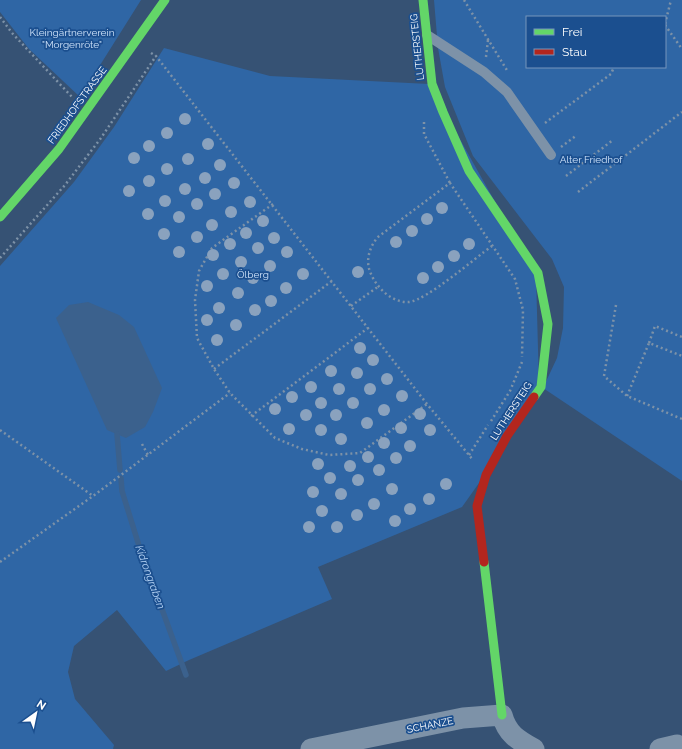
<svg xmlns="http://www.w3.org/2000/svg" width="682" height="749" viewBox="0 0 682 749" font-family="Raleway,sans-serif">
  <rect width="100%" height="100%" fill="#365274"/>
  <path fill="#2f66a5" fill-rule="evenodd" d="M0,0H141L80,97L29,49L0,12Z
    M434,0H682V481L543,388L557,358L563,328L564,287L552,259L473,156L445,87L438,48ZM527,17H665V67H527Z
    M164,48L270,76L429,84L536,275L539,386L484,476L462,507L318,567L332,599L189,660L166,671L117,610L74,646L68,672L75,699L114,745L113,749H0V266L74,182L114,127Z"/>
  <path fill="#3b618d" d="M88,302L119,315L134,327L162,388L153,412L145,427L126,438L107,430L56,318L69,305Z"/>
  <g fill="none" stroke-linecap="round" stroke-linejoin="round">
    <path stroke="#3b618d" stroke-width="5.5" d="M117,434L120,470
      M121,478L122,491L140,549L186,675"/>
    <path stroke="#7d92a8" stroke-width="2.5" stroke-dasharray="2 3" stroke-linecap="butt" d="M464,0L508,72
      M0,17L12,33L72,97
      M665,24L671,0
      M665,25L682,49
      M151,53L156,56L427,404L473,460
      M486,57L488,40
      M424,122V134L450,183
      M545,123L611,74L614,67
      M561,147L577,135
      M566,176L613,140
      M578,192L682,112
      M273,204L212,248L199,271L195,300L197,338L214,369L230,393L275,438L302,449L329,455L360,453L427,404
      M492,246C475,258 427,300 409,302C392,303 377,288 371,274C365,262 369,247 378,237L450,183L515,279L523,310L522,357
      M0,258L65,185L101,138L156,56
      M616,305L604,376L627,396L682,419
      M351,306L379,286
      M649,343L655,326L682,337
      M214,369L332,281
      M627,396L649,343L682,356
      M251,416L368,328
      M491,421L510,391L522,362
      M0,430L93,496
      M142,444L148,455
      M469,455L488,425
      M0,562L93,496L230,393"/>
    <path stroke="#7d92a8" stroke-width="10" d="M427,35L484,72L507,92L551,155"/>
    <path stroke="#7d92a8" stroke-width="21" d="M311,749L463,718L502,715C507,734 518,740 534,749
      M660,749L677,745"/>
    <path stroke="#63d668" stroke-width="9" d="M423,0L432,84L443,112L469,171L538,273L548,324L541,387L534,397
      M0,217L59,149L165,0
      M484,562L502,715"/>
    <path stroke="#b3261e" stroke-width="9" d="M484,562L477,506L486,475L507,436L534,397"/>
  </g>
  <g fill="#8aa2be">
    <circle cx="185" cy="119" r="6"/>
    <circle cx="167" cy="133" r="6"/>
    <circle cx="208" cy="144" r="6"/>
    <circle cx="149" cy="146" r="6"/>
    <circle cx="134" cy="158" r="6"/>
    <circle cx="188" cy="159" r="6"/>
    <circle cx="220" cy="165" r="6"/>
    <circle cx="167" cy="169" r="6"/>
    <circle cx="205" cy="178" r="6"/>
    <circle cx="149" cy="181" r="6"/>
    <circle cx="234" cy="183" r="6"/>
    <circle cx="185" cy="189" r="6"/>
    <circle cx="129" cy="191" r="6"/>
    <circle cx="215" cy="194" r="6"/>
    <circle cx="165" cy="201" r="6"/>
    <circle cx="250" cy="202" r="6"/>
    <circle cx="197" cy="204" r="6"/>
    <circle cx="442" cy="208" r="6"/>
    <circle cx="231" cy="212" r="6"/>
    <circle cx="148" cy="214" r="6"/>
    <circle cx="179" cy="217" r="6"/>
    <circle cx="427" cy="219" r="6"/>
    <circle cx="263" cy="221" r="6"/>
    <circle cx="212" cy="225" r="6"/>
    <circle cx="412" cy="231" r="6"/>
    <circle cx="246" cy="233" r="6"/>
    <circle cx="164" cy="234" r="6"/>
    <circle cx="197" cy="237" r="6"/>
    <circle cx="274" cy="238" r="6"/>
    <circle cx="396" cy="242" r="6"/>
    <circle cx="230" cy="244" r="6"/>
    <circle cx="469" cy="244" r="6"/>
    <circle cx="258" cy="248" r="6"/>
    <circle cx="179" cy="252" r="6"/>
    <circle cx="287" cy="252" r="6"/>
    <circle cx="213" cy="255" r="6"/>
    <circle cx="454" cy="256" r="6"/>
    <circle cx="241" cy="262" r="6"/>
    <circle cx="270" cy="266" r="6"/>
    <circle cx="438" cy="267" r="6"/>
    <circle cx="358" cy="272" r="6"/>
    <circle cx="223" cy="274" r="6"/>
    <circle cx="303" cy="274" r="6"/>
    <circle cx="253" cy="278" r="6"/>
    <circle cx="423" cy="278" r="6"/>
    <circle cx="207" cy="286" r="6"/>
    <circle cx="286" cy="288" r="6"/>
    <circle cx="238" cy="293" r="6"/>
    <circle cx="271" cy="301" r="6"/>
    <circle cx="219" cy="308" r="6"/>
    <circle cx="255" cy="310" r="6"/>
    <circle cx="207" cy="320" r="6"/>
    <circle cx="236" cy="325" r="6"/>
    <circle cx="217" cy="340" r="6"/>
    <circle cx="360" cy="348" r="6"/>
    <circle cx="373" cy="360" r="6"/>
    <circle cx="331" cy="371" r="6"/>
    <circle cx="357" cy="373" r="6"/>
    <circle cx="387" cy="379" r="6"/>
    <circle cx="311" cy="387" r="6"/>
    <circle cx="339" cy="389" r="6"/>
    <circle cx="370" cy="389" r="6"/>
    <circle cx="402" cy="396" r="6"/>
    <circle cx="292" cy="397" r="6"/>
    <circle cx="321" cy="403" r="6"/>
    <circle cx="353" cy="403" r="6"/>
    <circle cx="275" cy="409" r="6"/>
    <circle cx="384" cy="410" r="6"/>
    <circle cx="420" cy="414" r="6"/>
    <circle cx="306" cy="415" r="6"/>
    <circle cx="336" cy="415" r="6"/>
    <circle cx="367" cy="423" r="6"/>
    <circle cx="401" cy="428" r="6"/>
    <circle cx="289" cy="429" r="6"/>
    <circle cx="321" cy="430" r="6"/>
    <circle cx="430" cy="430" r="6"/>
    <circle cx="341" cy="439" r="6"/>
    <circle cx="384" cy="443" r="6"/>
    <circle cx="410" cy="446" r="6"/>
    <circle cx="368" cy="457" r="6"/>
    <circle cx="396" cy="458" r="6"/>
    <circle cx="318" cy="464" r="6"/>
    <circle cx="350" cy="466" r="6"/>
    <circle cx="379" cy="470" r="6"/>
    <circle cx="330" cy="478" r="6"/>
    <circle cx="358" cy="480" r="6"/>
    <circle cx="446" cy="484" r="6"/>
    <circle cx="392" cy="489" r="6"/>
    <circle cx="313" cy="492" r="6"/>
    <circle cx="341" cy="494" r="6"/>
    <circle cx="429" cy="499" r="6"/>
    <circle cx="374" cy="504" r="6"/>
    <circle cx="410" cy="509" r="6"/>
    <circle cx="322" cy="511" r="6"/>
    <circle cx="357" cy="515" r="6"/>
    <circle cx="395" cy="521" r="6"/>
    <circle cx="309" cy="527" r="6"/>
    <circle cx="337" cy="527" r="6"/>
  </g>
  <g text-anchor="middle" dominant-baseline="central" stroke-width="3.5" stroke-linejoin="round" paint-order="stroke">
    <g font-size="10" fill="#cfe3fa" stroke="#1b4f8f">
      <text x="72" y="32">Kleingärtnerverein<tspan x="72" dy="12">"Morgenröte"</tspan></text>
      <text x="591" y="159">Alter Friedhof</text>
      <text x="253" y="274">Ölberg</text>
    </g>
    <g font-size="10" fill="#fff" stroke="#1b4f8f">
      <text transform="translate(417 47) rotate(-96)">LUTHERSTEIG</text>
      <text transform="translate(77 105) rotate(-54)">FRIEDHOFSTRASSE</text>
      <text transform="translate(511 411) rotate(-57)">LUTHERSTEIG</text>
      <text transform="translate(430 725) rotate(-11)">SCHANZE</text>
    </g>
    <g font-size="11" font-style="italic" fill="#b5d3f5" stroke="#1b4f8f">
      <text transform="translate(150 577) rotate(70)">Kidrongraben</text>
    </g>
  </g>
  <rect x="526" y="16" width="140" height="52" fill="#1b4f8f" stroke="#7695bc"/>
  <rect x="534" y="29" width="20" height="6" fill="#63d668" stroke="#7695bc"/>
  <text x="562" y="36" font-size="12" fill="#ffffff">Frei</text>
  <rect x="534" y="49" width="20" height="6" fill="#b3261e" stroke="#7695bc"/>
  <text x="562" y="56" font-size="12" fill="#ffffff">Stau</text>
  <g transform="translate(36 713) rotate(33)" stroke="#1b4f8f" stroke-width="3" paint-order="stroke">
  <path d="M0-3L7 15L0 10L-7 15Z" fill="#ffffff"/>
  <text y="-6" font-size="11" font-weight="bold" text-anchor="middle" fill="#ffffff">N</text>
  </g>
</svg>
